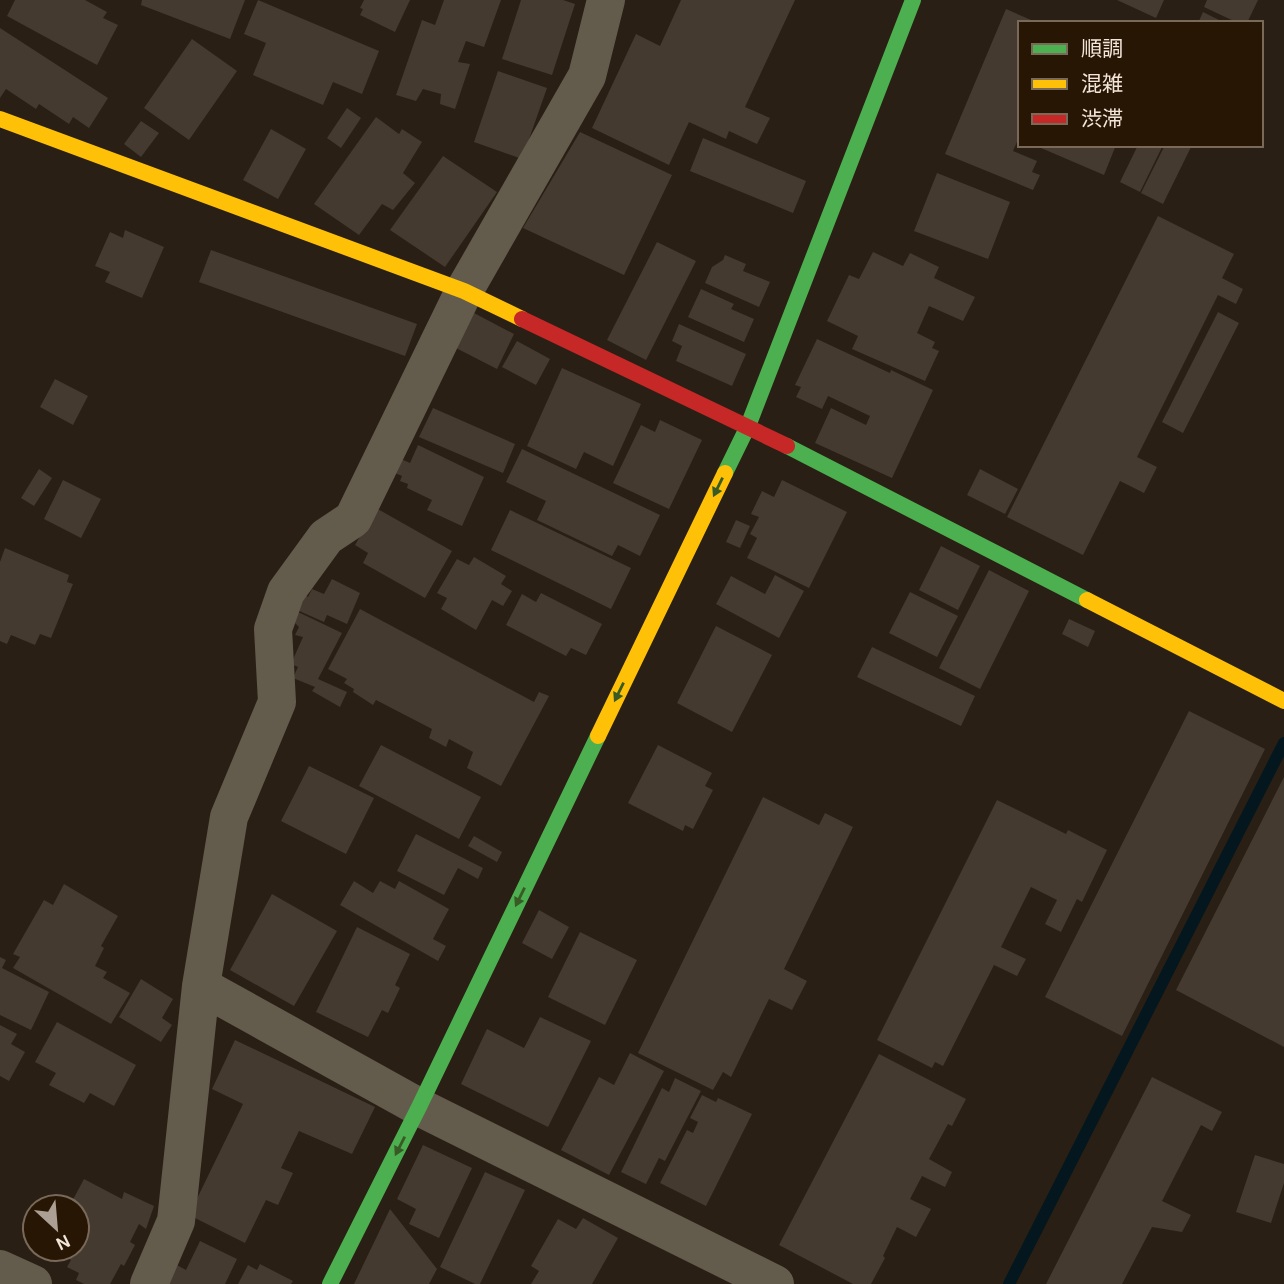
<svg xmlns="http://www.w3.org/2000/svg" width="1284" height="1284" viewBox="0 0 1284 1284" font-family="Karla,'Noto Sans JP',sans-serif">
  <rect width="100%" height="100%" fill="#2a1f14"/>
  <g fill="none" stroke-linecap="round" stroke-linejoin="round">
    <path stroke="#04171e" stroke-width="12" d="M1009,1284L1284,743"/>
  </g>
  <path fill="#443a2f" d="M15,0H85L107,12L103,18L118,25L97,65L7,16Z
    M142,0H245L230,39L141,5Z
    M258,0L379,51L362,94L333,82L323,105L253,75L266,43L244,34Z
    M364,0H410L395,32L360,15L363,9L360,8Z
    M444,0H501L484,47L466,41L458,62L470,64L455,109L440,104L441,94L423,89L416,101L396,95L422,20L435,25Z
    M521,0H563L575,4L552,75L502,59Z
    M681,0H795L745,107L770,118L757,144L729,131L726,139L689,122L669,165L592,128L636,34L660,46Z
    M1117,0H1164L1156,18Z
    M1207,0H1258L1247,23H1238L1204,7Z
    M1006,9L1038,23H1020V135L1013,151L1037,161L1032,172L1040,175L1033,190L945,154Z
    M1203,12L1225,23H1198Z
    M0,28L108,98L89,128L73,117L69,124L39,104L36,109L6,89L0,98Z
    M192,39L237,71L189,140L144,108Z
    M498,71L547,88L522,159L474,142Z
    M347,108L361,118L341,148L327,138Z
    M376,117L399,134L402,129L422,142L403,173L415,183L393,210L382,204L359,235L314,204Z
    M141,121L159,133L141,157L124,144Z
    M271,129L306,149L278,199L243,180Z
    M580,132L672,175L624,275L523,228Z
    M703,138L806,181L793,213L690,171Z
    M1042,145H1116L1104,175L1041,148Z
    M1138,145H1163L1140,192L1120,182Z
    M1165,145H1192L1163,204L1141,193Z
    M443,156L497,192L445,267L390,230Z
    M937,173L1010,202L988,259L914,231Z
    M1158,216L1234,254L1222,278L1243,289L1236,304L1218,295L1137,457L1157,467L1144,493L1120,481L1083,555L1007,517Z
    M125,230L164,247L142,298L105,282L110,272L95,266L110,232L123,238Z
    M657,242L696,261L646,360L607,340Z
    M211,250L417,324L405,356L199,282Z
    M873,252L903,266L910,253L939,267L934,278L975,297L963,321L929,306L917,333L935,342L932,348L939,351L925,381L852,349L858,336L827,321L849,275L859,279Z
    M725,255L746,264L743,271L770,282L759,307L705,283L712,267L723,260Z
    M701,289L734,304L731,309L754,319L744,342L688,317Z
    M1218,312L1239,323L1183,433L1162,422Z
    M474,313L514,334L497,369L456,348Z
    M679,324L746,354L732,386L676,361L682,346L672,341Z
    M817,339L890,373L891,370L933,390L892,478L815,443L831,408L866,425L870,416L828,396L822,409L796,397L801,387L795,385Z
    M517,341L550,359L536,385L502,367Z
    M562,368L641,404L613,466L584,452L576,469L527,446Z
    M55,379L88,396L73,425L40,407Z
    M433,408L515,444L503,473L419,437Z
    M660,420L702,440L669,509L613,483L641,425L655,432Z
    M418,445L484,477L462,526L427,510L432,500L407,488L408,484L400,481L402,476L395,473L401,459L410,463Z
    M522,449L660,515L640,556L618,545L612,556L537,520L546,501L506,482Z
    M39,469L52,478L34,506L21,498Z
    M980,469L1018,489L1005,514L967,495Z
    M63,480L101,499L81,538L44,519Z
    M782,480L847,512L809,588L747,558L757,538L750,534L759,517L751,514L762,491L774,497Z
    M376,508L452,551L425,598L363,563L368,553L355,545Z
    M510,510L631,568L611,609L491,550Z
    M736,520L750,526L740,548L726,542Z
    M941,546L980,566L958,610L919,590Z
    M5,548L69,575L67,582L73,584L51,638L40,634L35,645L11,635L7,644L0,641V562Z
    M474,557L506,576L501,584L512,591L503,606L492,600L476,630L441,609L447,598L437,593L457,559L469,565Z
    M989,570L1029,591L980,689L939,668Z
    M775,575L804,591L779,638L716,604L731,576L765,594Z
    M332,579L360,593L347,624L327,615L324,622L297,610L304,594L308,597L312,589L324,594Z
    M910,592L958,616L937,657L889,633Z
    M541,593L602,624L586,655L571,648L566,656L506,625L522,594L536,602Z
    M360,609L534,702L539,692L549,696L501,786L467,768L473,752L449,739L446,747L429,738L432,729L376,700L373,705L353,692L354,689L344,683L347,679L328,669Z
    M298,612L342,633L318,679L347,692L340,707L312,691L315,687L293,678L298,667L291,664L303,637L295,635L299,627L295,623Z
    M1069,619L1095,631L1088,647L1062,634Z
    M716,626L772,655L732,732L677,703Z
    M872,647L975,696L961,726L857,677Z
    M1189,711L1265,749L1122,1036L1045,997Z
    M381,745L481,797L459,839L359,786Z
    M658,745L712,773L705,786L713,790L693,829L685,825L683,831L628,803Z
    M309,766L374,798L346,854L281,821Z
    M1284,777V1047L1176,990Z
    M763,797L819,825L825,813L853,827L784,969L807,981L792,1010L769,999L731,1077L723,1072L713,1090L638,1053Z
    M997,800L1066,834L1068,830L1107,850L1082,902L1077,899L1061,932L1045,924L1057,900L1031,887L1001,947L1026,959L1017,976L994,965L943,1066L935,1062L932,1068L877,1040Z
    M416,834L483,868L478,879L458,868L444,895L397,871Z
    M474,836L502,852L497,862L468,846Z
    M354,881L373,893L380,881L395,889L399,881L449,909L433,939L446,946L438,961L340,905Z
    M64,884L118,916L101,946L104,948L95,966L107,972L103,978L130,993L111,1024L13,968L20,957L13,954L44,900L53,905Z
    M272,894L337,931L294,1006L230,970Z
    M539,910L569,927L552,959L522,943Z
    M357,927L410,954L395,985L400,988L388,1013L382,1010L368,1037L316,1012Z
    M580,932L637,960L605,1025L548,997Z
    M0,957L6,960L2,968L49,992L31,1030L0,1015Z
    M141,979L173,999L162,1018L172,1025L161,1042L119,1017Z
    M540,1017L591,1041L548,1127L461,1084L487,1029L524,1048Z
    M57,1022L136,1065L114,1106L90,1093L84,1103L49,1085L56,1073L35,1062Z
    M0,1025L17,1034L11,1044L25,1052L9,1081L0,1076Z
    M235,1040L375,1107L352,1154L299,1131L281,1168L293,1173L278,1205L266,1200L245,1243L189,1215L243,1104L212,1089Z
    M630,1053L664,1071L609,1175L561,1150L599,1077L614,1085Z
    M879,1054L966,1099L952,1126L948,1124L929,1159L952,1172L945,1187L922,1176L910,1199L931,1209L916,1237L897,1227L883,1256L885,1258L871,1284H853L779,1245Z
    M1152,1077L1222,1112L1212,1131L1201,1125L1162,1201L1191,1215L1182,1232L1152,1227L1122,1284H1046Z
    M675,1078L701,1091L665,1161L659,1158L646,1184L621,1172L662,1088L669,1092Z
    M702,1095L716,1102L718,1098L752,1114L706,1206L660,1183L687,1130L693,1133L698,1122L690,1118Z
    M423,1145L472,1168L439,1238L409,1224L416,1209L397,1199Z
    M1255,1155L1284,1164V1183L1271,1223L1236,1212Z
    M485,1172L525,1190L480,1284H475L440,1267Z
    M84,1179L122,1199L124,1192L154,1206L146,1229L139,1224L130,1242L135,1245L124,1266L121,1264L110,1284H84L76,1280L79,1273L67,1267L71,1260L61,1254L63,1249H77V1207H69Z
    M390,1209L437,1269L429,1284H354Z
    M583,1218L618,1238L592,1284H531L539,1271L531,1266L558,1219L576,1229Z
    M200,1241L237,1259L225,1284H165L175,1264L186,1270Z
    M260,1264L293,1281L291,1284H238L248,1265L257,1270Z"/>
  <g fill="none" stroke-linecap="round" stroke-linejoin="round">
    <path stroke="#635c4c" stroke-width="38" d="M201,986L419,1107L775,1284
      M0,1269L33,1284
      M149,1284L176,1221L201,986L229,817L277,702L273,629L286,592L326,537L353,519L464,291L587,76L606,0"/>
    <path stroke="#4caf50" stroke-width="16" d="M787,446L1087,600
      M725,473L748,426L913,0
      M330,1284L419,1107L598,736"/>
    <path stroke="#ffc107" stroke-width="16" d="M0,119L464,291L522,319
      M1087,600L1284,701
      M598,736L725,473"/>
    <path stroke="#c62828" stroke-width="16" d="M522,319L787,446"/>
  </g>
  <defs><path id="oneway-solid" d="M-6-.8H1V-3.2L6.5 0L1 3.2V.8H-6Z" transform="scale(1.75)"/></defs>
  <g fill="#385b26">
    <use href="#oneway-solid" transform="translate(718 487) rotate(116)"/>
    <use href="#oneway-solid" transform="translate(619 692) rotate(116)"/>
    <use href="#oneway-solid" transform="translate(520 897) rotate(116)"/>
    <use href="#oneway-solid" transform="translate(400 1146) rotate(117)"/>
  </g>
  <rect x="1018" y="21" width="245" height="126" fill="#271604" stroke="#786959" stroke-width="2"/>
  <rect x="1032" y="44" width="35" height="10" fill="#4caf50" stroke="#786959" stroke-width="2"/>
  <text x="1081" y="56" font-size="21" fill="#f2e5d9">順調</text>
  <rect x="1032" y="79" width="35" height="10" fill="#ffc107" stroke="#786959" stroke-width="2"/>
  <text x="1081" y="91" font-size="21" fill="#f2e5d9">混雑</text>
  <rect x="1032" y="114" width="35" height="10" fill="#c62828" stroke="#786959" stroke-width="2"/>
  <text x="1081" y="126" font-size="21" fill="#f2e5d9">渋滞</text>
  <g transform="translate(56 1228) rotate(154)"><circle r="33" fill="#271604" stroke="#786959" stroke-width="2"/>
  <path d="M0-5L12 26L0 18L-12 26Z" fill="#aca094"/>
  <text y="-10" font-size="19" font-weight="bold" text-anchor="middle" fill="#f2e5d9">N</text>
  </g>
</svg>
